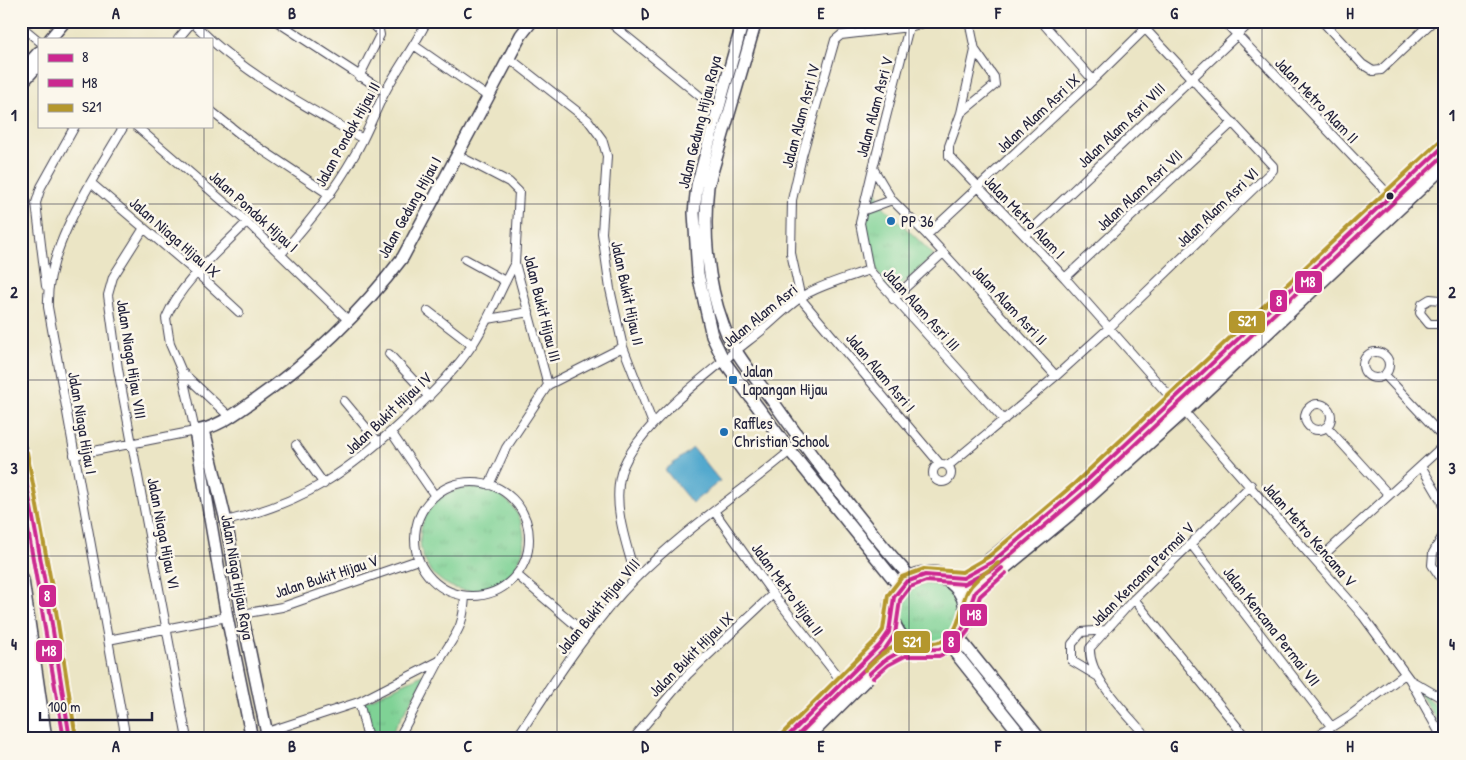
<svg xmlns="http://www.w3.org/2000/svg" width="1466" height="760" viewBox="0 0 1466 760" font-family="'Patrick Hand',sans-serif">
  <defs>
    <pattern id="park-tufts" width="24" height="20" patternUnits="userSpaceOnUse" patternTransform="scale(1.25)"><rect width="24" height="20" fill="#7fd295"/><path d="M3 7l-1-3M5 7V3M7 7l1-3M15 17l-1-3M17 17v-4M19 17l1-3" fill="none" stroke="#6db481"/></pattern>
  </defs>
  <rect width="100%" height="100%" fill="#fbf7ec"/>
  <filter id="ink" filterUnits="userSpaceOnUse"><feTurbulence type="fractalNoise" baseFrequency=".02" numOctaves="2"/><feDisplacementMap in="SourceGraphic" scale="10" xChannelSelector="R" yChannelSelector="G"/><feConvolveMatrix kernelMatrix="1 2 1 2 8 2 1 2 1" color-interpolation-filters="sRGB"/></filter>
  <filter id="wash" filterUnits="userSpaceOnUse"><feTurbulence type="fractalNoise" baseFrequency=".0096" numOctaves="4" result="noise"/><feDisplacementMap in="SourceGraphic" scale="20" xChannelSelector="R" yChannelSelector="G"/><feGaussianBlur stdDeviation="1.12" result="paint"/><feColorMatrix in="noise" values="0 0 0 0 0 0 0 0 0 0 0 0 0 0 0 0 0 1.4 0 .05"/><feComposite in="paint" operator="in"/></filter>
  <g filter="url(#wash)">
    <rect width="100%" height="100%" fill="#ebe5c5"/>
    <path fill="url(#park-tufts)" stroke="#507a68" d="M874,184L883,206L934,255L892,294C878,274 859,244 864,218C866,207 871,195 874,184Z
      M420 539a52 52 0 1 1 104 0a52 52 0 1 1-104 0Z
      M899 614a30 30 0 1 1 60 0a30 30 0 1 1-60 0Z
      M429,672L388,739H371L364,702Z
      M1416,687L1437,706L1445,709V734Z"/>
    <path fill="#52a9ce" stroke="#3a6684" d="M693,448L720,481L692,503L665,470Z"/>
  </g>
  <g filter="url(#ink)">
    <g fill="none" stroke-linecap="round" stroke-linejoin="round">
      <defs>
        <path id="street" d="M276,21L385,92
          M608,21L717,110
          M931,21L909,27L841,35L835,40L802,156L792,200L791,253L801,299L940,464
          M969,21L975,50L961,113L949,146V156L1065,278L1173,400
          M1041,21L1093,80
          M1224,21L1391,197
          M1322,21L1362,64L1373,71L1381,70L1433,21
          M192,22L210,39
          M21,26L39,41
          M909,27L873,168L892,200L927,235L1056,376
          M178,39L193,21
          M211,40C256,80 311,109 363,139
          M415,46L487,96
          M509,58L588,120L602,139L607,156L602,233L610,289L623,347L653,424
          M359,77L380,35L379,30L369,21
          M211,111L246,139L330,195
          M961,113L995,85L994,77L975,50
          M124,126C95,176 45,249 48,307L126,739
          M136,126L247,222L349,321
          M457,155L509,182L519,192L515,263L548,385
          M873,168L860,223L869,270L1004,420
          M91,183L198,274L239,312
          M862,211L892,200
          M144,228L113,277L108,295L118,369L187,739
          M927,235L1093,80L1145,29
          M1025,236L1252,21
          M281,254C309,223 334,191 354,156C366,136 374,114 384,94C397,69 414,47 427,21
          M465,259L505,281
          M1065,278L1233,122
          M46,286L36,203L41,187L75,126
          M893,299L943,253
          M1445,306L1440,300L1430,299L1422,304L1420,313L1429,324H1438L1445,317
          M428,311L472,345
          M488,319L529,312
          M1363 365a13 13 0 1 1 26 0a13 13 0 1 1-26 0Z
          M389,354L429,397
          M182,372L230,417
          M1385,375L1445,439
          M344,401L379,443
          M1305 417a13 13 0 1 1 26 0a13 13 0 1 1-26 0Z
          M1183,410L1363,616L1410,680L1443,739
          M1327,427L1389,495
          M391,432L435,496
          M296,445L324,484
          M74,455L195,431L182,372L170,344L166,318C180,283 221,249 247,222
          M933 473a9 9 0 1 1 18 0a9 9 0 1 1-18 0Z
          M948,466L1056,376L1109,328L1273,170V166L1138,21
          M1421,466L1441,500L1445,515
          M415 539a57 57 0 1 1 114 0a57 57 0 1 1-114 0Z
          M489,485L506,448L548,385L623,347
          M714,511L773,594L842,682
          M226,521C306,502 348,472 407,417C431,395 455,371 473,344C490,318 500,290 515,263
          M1445,532L1433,553L1432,565L1445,584
          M1191,544L1331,726
          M1316,562L1445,444
          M517,575L587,635
          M636,578C627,546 612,507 621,473C634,427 722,362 761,331C776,319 791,302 808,293C827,283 849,277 869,270
          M1134,599L1247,739
          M242,614L282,607L418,560
          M108,640L227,617
          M1097,676L1072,661V644L1082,632L1105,630
          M1412,681L1445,700
          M359,702L368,739
          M267,732L359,702L441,660
          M398,739C413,713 426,686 440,660C456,632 463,631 465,596
          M516,739C553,683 590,624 637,577C684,530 740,493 790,451
          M633,739L688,674L773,594
          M1148,739C1130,716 1088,678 1090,648L1134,599L1251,485
          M1312,739L1349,716L1405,674"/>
        <path id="secondary" d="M743,21L697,185L694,213L698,274L712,336L724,361L790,451L900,587
          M756,21L708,186C703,231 707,281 723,324C733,353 756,378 774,403C817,463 862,524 912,579
          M50,39L65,21
          M21,72L39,52
          M21,84L39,64
          M204,430L226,521L242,614L268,739
          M958,637L1040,739
          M949,645L1024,739
          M252,739L227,617L195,431C217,428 235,414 252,402C311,361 360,314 403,257L521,35L532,21"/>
        <path id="highway" d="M21,453L48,599L70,739
          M891 612a38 38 0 1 1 76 0a38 38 0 1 1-76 0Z
          M944,578H963L977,572L1078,489L1445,145
          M21,580L44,739
          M967,612L972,596L980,586L1070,512L1183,410L1445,163
          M21,656L32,726
          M785,739L880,645L889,632L892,619
          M804,739L885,658L899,652L917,648"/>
      </defs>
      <use href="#street" stroke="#403f50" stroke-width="10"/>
      <use href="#secondary" stroke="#403f50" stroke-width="14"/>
      <use href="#highway" stroke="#403f50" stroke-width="18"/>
      <use href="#street" stroke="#fff" stroke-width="8"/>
      <use href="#secondary" stroke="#fff" stroke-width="11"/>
      <use href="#highway" stroke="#fff" stroke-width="15"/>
      <defs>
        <path id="bus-1" d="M21,454L48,599L70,739
          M869,674L885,660L903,650L939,649L950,644L963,628L975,592L1002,568
          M785,739L880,645L889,632L894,597L906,582L925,575L963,578L992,562L1078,489L1445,145"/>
        <path id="bus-2" d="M21,489L64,739
          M873,678L888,665L905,656H939L954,649L968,631L980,596L1006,573
          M794,739L885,649L895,634L900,600L910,587L926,581L964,584L996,567L1082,494L1445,154"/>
        <path id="bus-3" d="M27,452L54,598L76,738
          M865,670C877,657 892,644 910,642C924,641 936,647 948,638C961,626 960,607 967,592C974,579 987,572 998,563
          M781,735L875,641L883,630L888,595L902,577L924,569L962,572L988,557L1074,484L1441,140"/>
      </defs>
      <use href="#bus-1" stroke="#fbf7ec" stroke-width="8"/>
      <use href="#bus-2" stroke="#fbf7ec" stroke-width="8"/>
      <use href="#bus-3" stroke="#fbf7ec" stroke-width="8"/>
      <use href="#bus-1" stroke="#cc2790" stroke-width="4"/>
      <use href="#bus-2" stroke="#cb2990" stroke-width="4"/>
      <use href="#bus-3" stroke="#b4972d" stroke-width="4"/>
    </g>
  </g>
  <path fill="none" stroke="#22223b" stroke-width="1" stroke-opacity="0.55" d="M204,21V39M380,21V739M557,21V739M733,21V739M909,21V739M1086,21V739M1262,21V739M204,126V739M21,204H1445M21,380H1445M21,556H1445"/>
  <circle fill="#22223b" stroke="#fbf7ec" stroke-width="2" cx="1390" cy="196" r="4.5"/>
  <g fill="#1f6fb2" stroke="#fbf7ec" stroke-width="2">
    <circle cx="891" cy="221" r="5"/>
    <rect x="728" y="375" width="10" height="10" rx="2.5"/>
    <circle cx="724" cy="432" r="5"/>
  </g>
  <g text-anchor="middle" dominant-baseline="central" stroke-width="5" stroke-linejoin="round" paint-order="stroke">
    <g font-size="16" fill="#22223b" stroke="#fbf7ec">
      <text transform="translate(1317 100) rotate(46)">Jalan Metro Alam II</text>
      <text transform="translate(874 107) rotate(-75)">Jalan Alam Asri V</text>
      <text transform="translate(1038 113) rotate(-43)">Jalan Alam Asri IX</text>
      <text transform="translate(800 116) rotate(-75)">Jalan Alam Asri IV</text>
      <text transform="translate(699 122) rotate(-76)">Jalan Gedung Hijau Raya</text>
      <text transform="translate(1121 125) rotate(-44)">Jalan Alam Asri VIII</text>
      <text transform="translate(347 134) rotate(-61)">Jalan Pondok Hijau II</text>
      <text transform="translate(1139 190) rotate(-43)">Jalan Alam Asri VII</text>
      <text transform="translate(409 207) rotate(-61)">Jalan Gedung Hijau I</text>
      <text transform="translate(1217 207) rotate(-44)">Jalan Alam Asri VI</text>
      <text transform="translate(254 211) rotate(42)">Jalan Pondok Hijau I</text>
      <text transform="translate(1025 217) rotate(46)">Jalan Metro Alam I</text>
      <text transform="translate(175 237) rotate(41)">Jalan Niaga Hijau IX</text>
      <text transform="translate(628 293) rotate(78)">Jalan Bukit Hijau II</text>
      <text transform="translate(1010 305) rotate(47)">Jalan Alam Asri II</text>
      <text transform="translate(543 308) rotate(76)">Jalan Bukit Hijau III</text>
      <text transform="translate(922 309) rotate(48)">Jalan Alam Asri III</text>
      <text transform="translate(760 315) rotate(-39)">Jalan Alam Asri</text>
      <text transform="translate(132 359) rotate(81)">Jalan Niaga Hijau VIII</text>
      <text transform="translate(881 372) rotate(50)">Jalan Alam Asri I</text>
      <text transform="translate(388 413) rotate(-43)">Jalan Bukit Hijau IV</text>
      <text transform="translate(83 423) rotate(80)">Jalan Niaga Hijau I</text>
      <text transform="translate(164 533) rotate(79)">Jalan Niaga Hijau VI</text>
      <text transform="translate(1310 534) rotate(49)">Jalan Metro Kencana V</text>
      <text transform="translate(1142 574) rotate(-45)">Jalan Kencana Permai V</text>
      <text transform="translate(326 576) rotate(-18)">Jalan Bukit Hijau V</text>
      <text transform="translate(238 577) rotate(80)">Jalan Niaga Hijau Raya</text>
      <text transform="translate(788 589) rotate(54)">Jalan Metro Hijau II</text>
      <text transform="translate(598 606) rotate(-50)">Jalan Bukit Hijau VIII</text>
      <text transform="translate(1272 626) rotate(52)">Jalan Kencana Permai VII</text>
      <text transform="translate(691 654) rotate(-45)">Jalan Bukit Hijau IX</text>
    </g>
    <g font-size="16" fill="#22223b" stroke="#fbf7ec" text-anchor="start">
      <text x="901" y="221">PP 36</text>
      <text x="743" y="371">Jalan<tspan x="743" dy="18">Lapangan Hijau</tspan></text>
      <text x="734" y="423">Raffles<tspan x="734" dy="18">Christian School</tspan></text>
    </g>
  </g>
  <g stroke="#fbf7ec" stroke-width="2">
    <rect x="1294" y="270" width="29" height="24" rx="5" fill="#cb2990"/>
    <rect x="1269" y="289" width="19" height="24" rx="5" fill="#cc2790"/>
    <rect x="1228" y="310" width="38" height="24" rx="5" fill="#b4972d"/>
    <rect x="38" y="584" width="19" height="24" rx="5" fill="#cc2790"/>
    <rect x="959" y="603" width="29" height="24" rx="5" fill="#cb2990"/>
    <rect x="893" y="630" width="38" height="24" rx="5" fill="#b4972d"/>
    <rect x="942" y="630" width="19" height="24" rx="5" fill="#cc2790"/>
    <rect x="35" y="639" width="28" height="24" rx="5" fill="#cb2990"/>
  </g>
  <g font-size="14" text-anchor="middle" font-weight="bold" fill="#fff">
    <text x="1308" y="287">M8</text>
    <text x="1279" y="306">8</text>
    <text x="1247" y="326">S21</text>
    <text x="47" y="601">8</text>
    <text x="974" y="620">M8</text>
    <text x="912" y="647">S21</text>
    <text x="951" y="647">8</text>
    <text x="49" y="656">M8</text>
  </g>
  <rect width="1466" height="760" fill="none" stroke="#fbf7ec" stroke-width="55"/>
  <rect x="38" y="38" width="175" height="90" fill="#fbf7ec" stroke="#a4a2a5"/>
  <rect x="48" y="54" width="25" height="8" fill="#cc2790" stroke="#a4a2a5"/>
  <text x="82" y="62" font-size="15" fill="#22223b">8</text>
  <rect x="48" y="79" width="25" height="8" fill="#cb2990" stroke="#a4a2a5"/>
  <text x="82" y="88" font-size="15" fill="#22223b">M8</text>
  <rect x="48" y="104" width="25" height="8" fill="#b4972d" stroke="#a4a2a5"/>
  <text x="82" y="112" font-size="15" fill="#22223b">S21</text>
  <path d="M40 712v8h112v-8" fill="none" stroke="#22223b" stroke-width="2.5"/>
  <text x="48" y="712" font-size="15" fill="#22223b" stroke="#fbf7ec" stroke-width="4" paint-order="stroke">100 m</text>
  <rect x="28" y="28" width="1410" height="704" fill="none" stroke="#22223b" stroke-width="2"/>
  <g font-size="16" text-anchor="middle" font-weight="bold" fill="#22223b">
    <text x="116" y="19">A</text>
    <text x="292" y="19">B</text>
    <text x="468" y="19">C</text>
    <text x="645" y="19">D</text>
    <text x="821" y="19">E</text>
    <text x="998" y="19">F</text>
    <text x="1174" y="19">G</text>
    <text x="1350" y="19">H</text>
    <text x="14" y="121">1</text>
    <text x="1452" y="121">1</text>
    <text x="14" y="298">2</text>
    <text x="1452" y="298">2</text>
    <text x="14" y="474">3</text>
    <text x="1452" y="474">3</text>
    <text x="14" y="650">4</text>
    <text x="1452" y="650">4</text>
    <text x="116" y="752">A</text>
    <text x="292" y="752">B</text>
    <text x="468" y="752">C</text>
    <text x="645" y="752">D</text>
    <text x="821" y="752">E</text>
    <text x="998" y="752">F</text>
    <text x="1174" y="752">G</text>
    <text x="1350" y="752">H</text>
  </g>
</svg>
